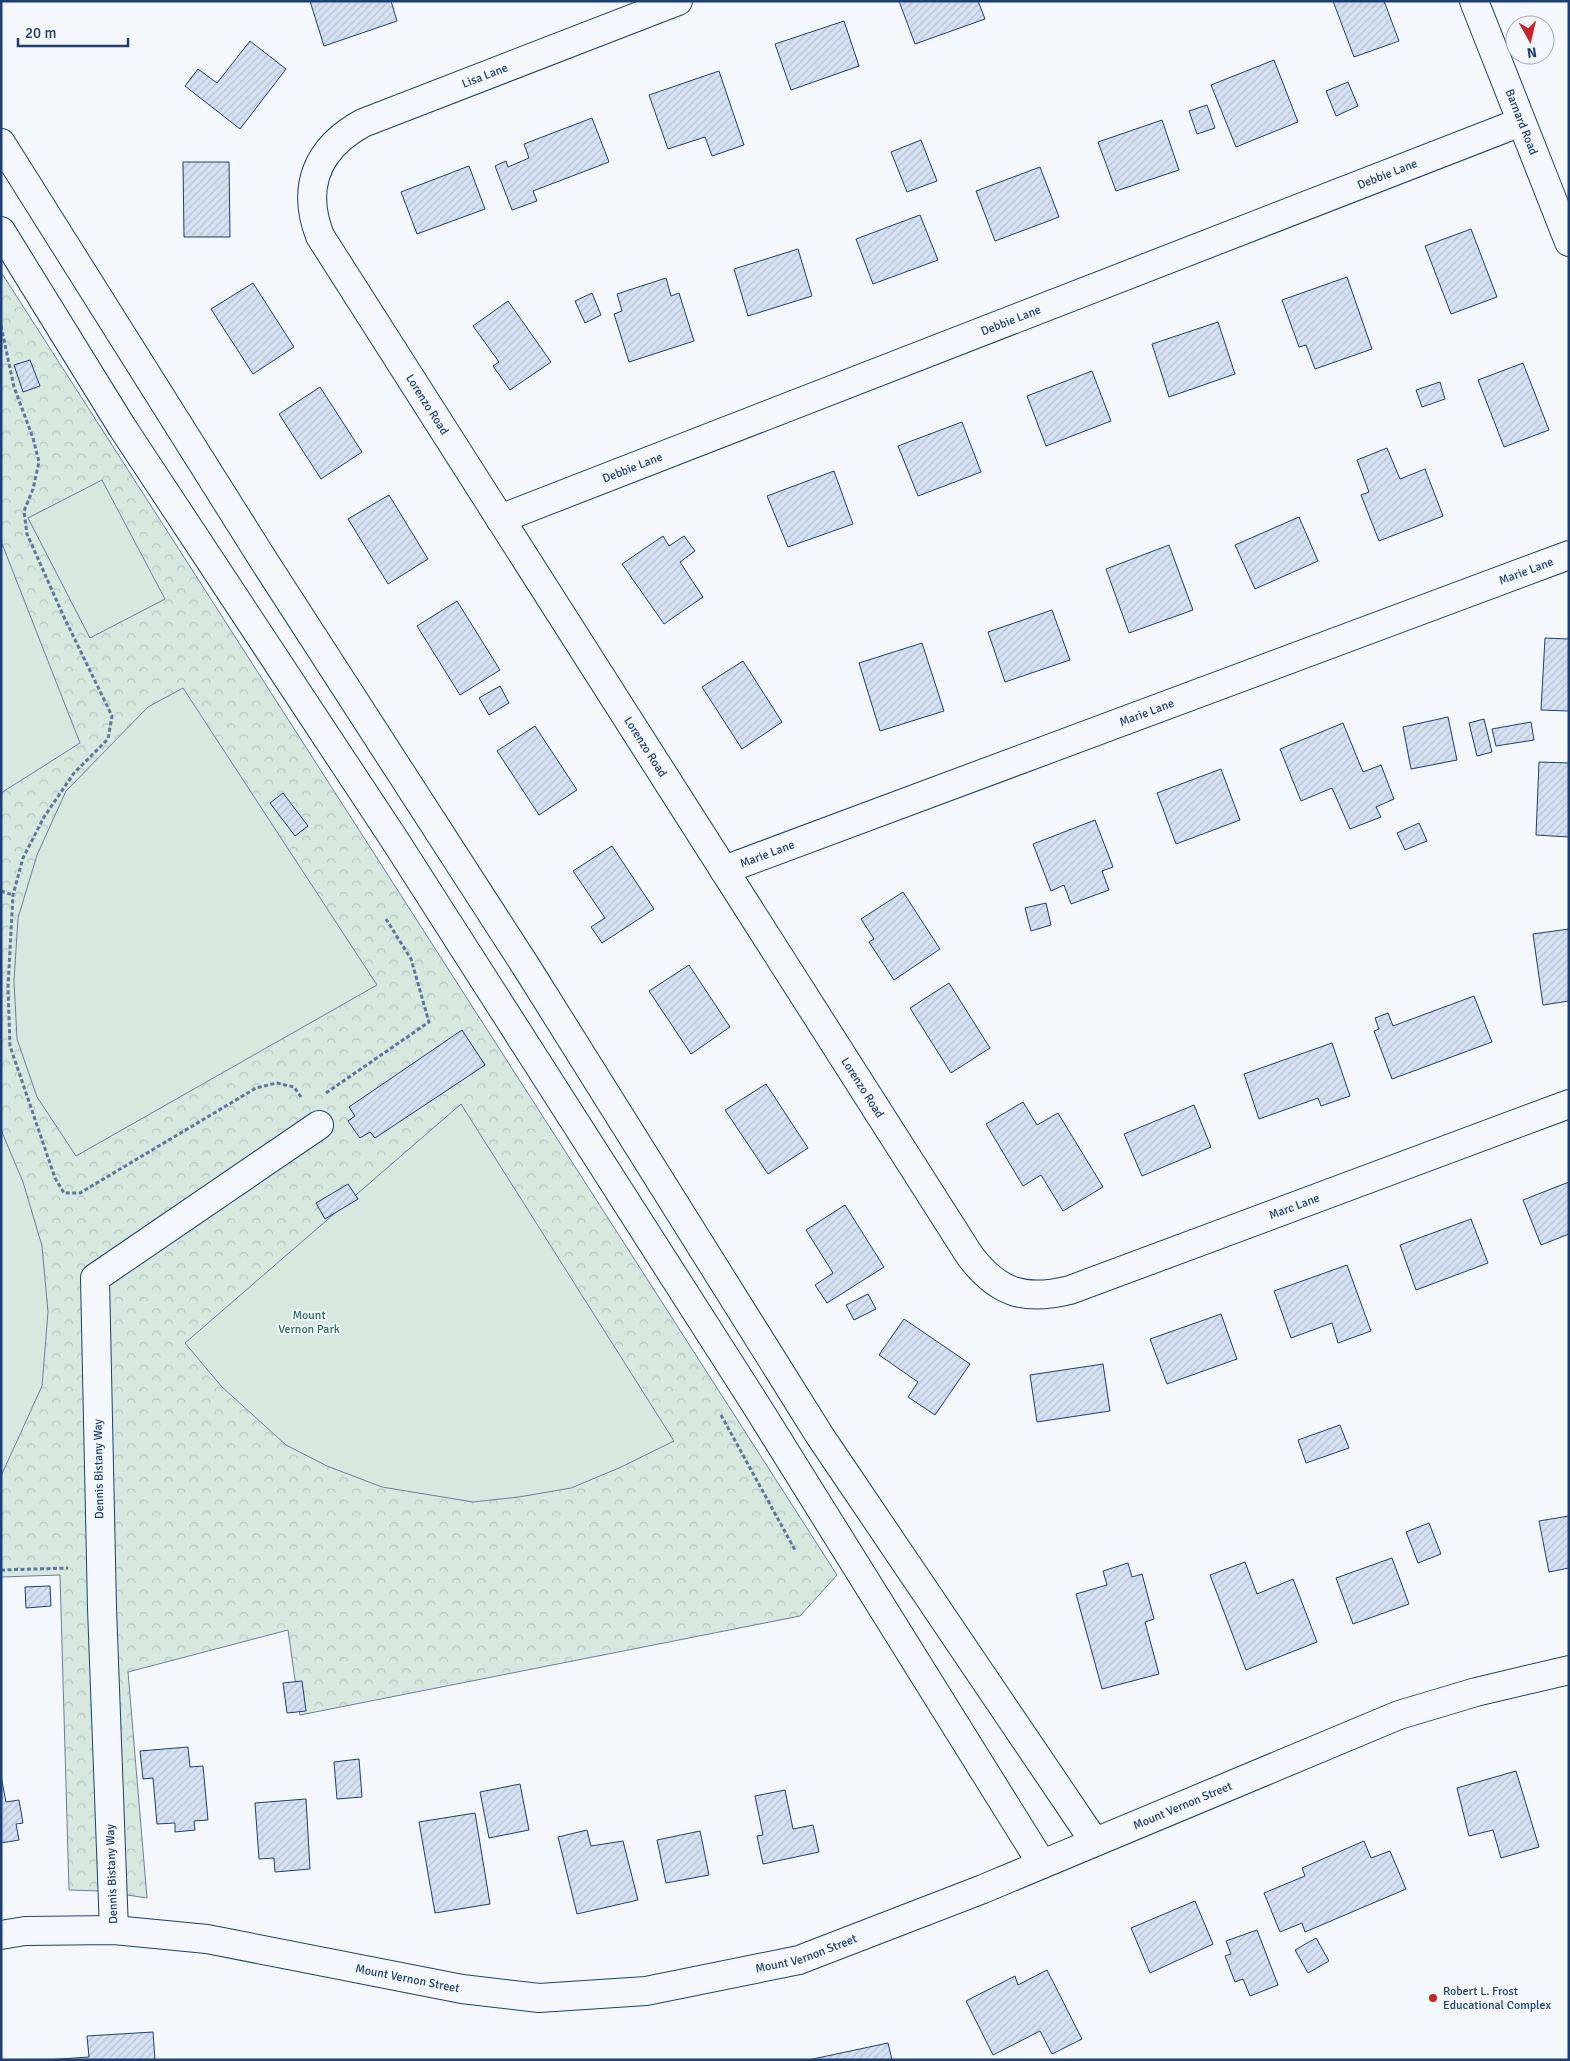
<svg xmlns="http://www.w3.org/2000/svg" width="1570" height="2061" viewBox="0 0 1570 2061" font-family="Signika,sans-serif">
  <defs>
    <pattern id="forest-crowns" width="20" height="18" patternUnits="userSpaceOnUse" patternTransform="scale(1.25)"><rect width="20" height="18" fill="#d7e8df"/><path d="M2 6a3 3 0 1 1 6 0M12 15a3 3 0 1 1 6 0" fill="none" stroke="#b8c8c3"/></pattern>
    <pattern id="building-hatch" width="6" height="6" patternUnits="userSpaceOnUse" patternTransform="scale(1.25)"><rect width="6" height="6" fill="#d5e0f0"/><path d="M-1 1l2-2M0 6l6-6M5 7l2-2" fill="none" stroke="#b6c1d1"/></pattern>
  </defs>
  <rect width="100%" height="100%" fill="#f4f7fb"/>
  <path fill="url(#forest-crowns)" stroke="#687fa3" d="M1,272L837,1575L800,1616L300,1715L288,1630L128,1672L147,1898L101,1891L69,1890L60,1575L1,1577Z"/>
  <path fill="#d7e8df" stroke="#687fa3" d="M102,480L165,599L90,638L28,518Z
    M1,541L80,743L1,793Z
    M183,688L377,985L76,1156L37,1097L17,1039L14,981L18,918L37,855L66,791L148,707Z
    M461,1104L674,1441L619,1468L571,1488L519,1497L473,1502L382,1487L327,1466L286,1445L222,1387L185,1343Z
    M1,1130L23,1182L42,1246L48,1312L42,1386L1,1476Z"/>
  <path fill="url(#building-hatch)" stroke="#1d3f73" d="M310,1H391L397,21L324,46Z
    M899,1H978L985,19L915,44Z
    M1333,1H1384L1399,41L1354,57Z
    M844,21L859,66L791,90L775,44Z
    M250,41L286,69L240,129L185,86L198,69L217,83Z
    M1274,60L1298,122L1236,147L1211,85Z
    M719,71L744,145L712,156L705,137L668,149L649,95Z
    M1348,82L1358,106L1336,116L1326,91Z
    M1207,105L1215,128L1197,134L1189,111Z
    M592,118L609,162L533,191L537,201L512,210L495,166L506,161L508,167L529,158L524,144Z
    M1162,120L1179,170L1116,191L1098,142Z
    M921,140L937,181L907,192L891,152Z
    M183,162H229L230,237H184Z
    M469,166L485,209L417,234L401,192Z
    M1040,167L1059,217L995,241L976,191Z
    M920,215L938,260L873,284L856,239Z
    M1471,229L1497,297L1451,314L1425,246Z
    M798,249L812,296L748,316L734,269Z
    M1347,277L1372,349L1315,369L1306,345L1299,347L1282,300Z
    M666,278L671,296L679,293L694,341L629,362L614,314L622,311L617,294Z
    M253,283L294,347L253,374L211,309Z
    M592,293L601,315L585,323L575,301Z
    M508,301L551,362L510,390L493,366L499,362L473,326Z
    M1218,322L1235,374L1169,397L1152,344Z
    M30,360L40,386L23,392L14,365Z
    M1523,363L1549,430L1504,447L1478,380Z
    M1092,371L1111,421L1046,446L1027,396Z
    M1440,382L1445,399L1422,407L1416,390Z
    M320,387L362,452L321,479L279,414Z
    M962,422L981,472L918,496L898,446Z
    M1387,448L1400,479L1425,469L1443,516L1379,541L1361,495L1369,492L1357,460Z
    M834,471L853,524L788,547L767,496Z
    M389,495L428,559L388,584L348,519Z
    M1299,517L1318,561L1255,589L1235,545Z
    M663,536L669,546L684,536L695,551L680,562L703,597L664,624L622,564Z
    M1169,545L1193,610L1129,633L1106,569Z
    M457,601L500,670L460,695L417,626Z
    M1052,610L1070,660L1005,682L988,632Z
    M1545,638L1569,639V711L1541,710Z
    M922,643L944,711L880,731L859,663Z
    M743,661L782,722L742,749L702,687Z
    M500,686L509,703L489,715L479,698Z
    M1448,717L1457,760L1411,769L1403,727Z
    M1484,719L1492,752L1477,756L1469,723Z
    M1531,722L1534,740L1496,746L1492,729Z
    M1343,723L1363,772L1381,765L1394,799L1376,807L1381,817L1350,829L1332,788L1301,801L1280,749Z
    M535,726L577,790L539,815L497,751Z
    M1539,762L1569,763V837L1536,835Z
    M1221,769L1240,820L1176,844L1157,793Z
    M283,793L308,826L295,836L270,803Z
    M1095,820L1113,867L1102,871L1109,890L1071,904L1064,885L1051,891L1033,844Z
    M1419,823L1427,841L1405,850L1397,833Z
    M612,846L654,909L602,943L591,927L605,918L573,871Z
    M903,892L940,949L894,980L869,942L874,939L861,919Z
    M1046,903L1051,925L1031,931L1025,908Z
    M1569,929V1001L1543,1005L1533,934Z
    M689,965L730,1027L691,1054L649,991Z
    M949,983L990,1048L951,1073L910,1008Z
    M1474,996L1492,1042L1392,1079L1374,1031L1379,1029L1375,1018L1388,1013L1393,1026Z
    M462,1030L485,1065L375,1138L370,1132L360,1138L348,1121L355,1116L349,1107Z
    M1332,1043L1350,1096L1321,1106L1318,1098L1259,1119L1244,1074Z
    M766,1084L808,1148L768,1174L725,1110Z
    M1023,1102L1037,1125L1058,1113L1103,1187L1063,1211L1041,1175L1023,1186L986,1124Z
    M1194,1105L1211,1147L1142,1176L1124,1134Z
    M1569,1182V1234L1541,1245L1523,1200Z
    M348,1184L358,1199L325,1219L316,1203Z
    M845,1205L884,1267L827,1303L815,1285L833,1273L806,1230Z
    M1471,1219L1488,1263L1416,1290L1400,1245Z
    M1347,1265L1371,1331L1338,1343L1332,1323L1291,1338L1274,1291Z
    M868,1294L876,1309L854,1320L846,1305Z
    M1221,1314L1237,1359L1167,1384L1150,1339Z
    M904,1319L970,1364L935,1415L908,1397L918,1382L879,1355Z
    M1103,1364L1110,1411L1037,1422L1030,1375Z
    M1340,1425L1349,1448L1306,1463L1298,1440Z
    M1569,1516V1568L1549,1572L1539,1521Z
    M1429,1523L1441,1554L1418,1563L1406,1532Z
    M1392,1558L1409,1604L1353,1624L1336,1578Z
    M1245,1562L1257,1594L1293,1579L1317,1642L1246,1670L1210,1575Z
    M1128,1563L1132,1577L1142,1574L1154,1619L1145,1622L1159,1674L1102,1689L1076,1594L1107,1585L1103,1571Z
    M50,1586L51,1606L26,1608L25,1587Z
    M302,1681L306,1711L287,1713L283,1683Z
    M188,1747L190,1767L203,1766L208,1820L194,1821L195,1830L175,1832V1823L157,1824L153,1778L143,1779L140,1751Z
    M359,1759L362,1797L337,1799L334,1762Z
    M1516,1771L1539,1847L1501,1858L1493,1830L1469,1836L1457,1788Z
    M1,1776L6,1802L19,1800L23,1823L16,1824L19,1840L1,1843Z
    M520,1784L529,1830L489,1838L480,1792Z
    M785,1790L793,1829L813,1825L819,1852L763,1864L757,1836L763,1835L755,1796Z
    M306,1799L310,1869L275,1872L274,1858L259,1859L255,1803Z
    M475,1813L490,1904L435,1913L419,1822Z
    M587,1830L591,1846L623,1841L638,1900L577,1914L558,1837Z
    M700,1831L709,1875L666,1883L657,1840Z
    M1364,1841L1371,1858L1390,1851L1406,1889L1305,1932L1302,1923L1280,1932L1264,1893L1305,1876L1302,1868Z
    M1195,1901L1213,1944L1150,1973L1131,1928Z
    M1257,1930L1278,1985L1250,1996L1243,1979L1235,1982L1225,1956L1231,1954L1226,1941Z
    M1316,1938L1329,1961L1308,1973L1295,1950Z
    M1047,1970L1082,2039L1052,2054L1040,2031L993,2055L966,2001L1015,1976L1018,1985Z
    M153,2032L155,2060H46L89,2057L87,2036Z
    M888,2043L892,2060H808Z"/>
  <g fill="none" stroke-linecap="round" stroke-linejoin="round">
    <defs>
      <g id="minor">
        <path id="s1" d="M678,1L363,123C317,148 301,187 320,236L970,1256C999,1294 1025,1301 1070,1290L1569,1104"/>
        <path id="s2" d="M1474,1L1569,242"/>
        <path d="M1,143L264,561L527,968L820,1436L1094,1841"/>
        <path d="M1,231L122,427L396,842L756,1405L1042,1864"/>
        <path id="s3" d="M500,519L1521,122"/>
        <path id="s4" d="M724,870L1569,555"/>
        <path d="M114,1930L102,1608L95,1278L319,1125"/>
      </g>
      <g id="major">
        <path id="s5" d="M1,1935L25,1931L114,1930L207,1939L462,1989L539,1998L646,1991L799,1960L983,1889L1399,1715L1476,1692L1569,1670"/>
      </g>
    </defs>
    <use href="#minor" stroke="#1d3f73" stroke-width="30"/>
    <use href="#major" stroke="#1d3f73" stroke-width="30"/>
    <path stroke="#5e769c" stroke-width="3" stroke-dasharray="4 2.5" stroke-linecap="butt" d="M1,326L14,387L33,438L39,462L33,489L24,511L27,534L63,615L112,716L108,739L74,773L44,817L23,858L13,895L8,987L10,1046L55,1178L64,1193H80L256,1088L277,1083L294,1087L301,1097
      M1,891L13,895
      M326,1093L429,1022L411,959L386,919
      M721,1415L795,1550
      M1,1570L68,1568"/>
    <use href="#minor" stroke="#f4f7fb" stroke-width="28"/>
    <use href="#major" stroke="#f4f7fb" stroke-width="28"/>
  </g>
  <circle fill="#c62828" stroke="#f4f7fb" stroke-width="2" cx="1433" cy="1998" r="5"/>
  <g text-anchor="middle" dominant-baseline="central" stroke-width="4" stroke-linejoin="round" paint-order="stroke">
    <g font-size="12" fill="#1d3f73" stroke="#f4f7fb">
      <text transform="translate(485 76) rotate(-21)">Lisa Lane</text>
      <text stroke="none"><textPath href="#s2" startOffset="130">Barnard Road</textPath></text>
      <text stroke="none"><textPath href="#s3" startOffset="952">Debbie Lane</textPath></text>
      <text stroke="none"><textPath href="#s3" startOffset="548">Debbie Lane</textPath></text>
      <text stroke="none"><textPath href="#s1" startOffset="672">Lorenzo Road</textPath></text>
      <text stroke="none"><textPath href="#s3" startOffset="142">Debbie Lane</textPath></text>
      <text stroke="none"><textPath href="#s4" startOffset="856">Marie Lane</textPath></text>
      <text stroke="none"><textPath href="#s4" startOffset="451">Marie Lane</textPath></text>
      <text stroke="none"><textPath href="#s1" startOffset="1078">Lorenzo Road</textPath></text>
      <text stroke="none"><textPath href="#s4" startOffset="46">Marie Lane</textPath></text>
      <text stroke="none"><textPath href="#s1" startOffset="1482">Lorenzo Road</textPath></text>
      <text stroke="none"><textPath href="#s1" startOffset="2035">Marc Lane</textPath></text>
      <text transform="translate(99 1469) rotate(-91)">Dennis Bistany Way</text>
      <text stroke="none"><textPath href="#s5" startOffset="1221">Mount Vernon Street</textPath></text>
      <text transform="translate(112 1874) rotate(-92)">Dennis Bistany Way</text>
      <text stroke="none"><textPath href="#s5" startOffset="816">Mount Vernon Street</textPath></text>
      <text stroke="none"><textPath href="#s5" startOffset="411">Mount Vernon Street</textPath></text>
    </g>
    <g font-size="12" fill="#2c6c60" stroke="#f4f7fb">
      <text x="309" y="1315">Mount<tspan x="309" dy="14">Vernon Park</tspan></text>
    </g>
    <g font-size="12" fill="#1d3f73" stroke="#f4f7fb" text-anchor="start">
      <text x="1443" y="1991">Robert L. Frost<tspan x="1443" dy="14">Educational Complex</tspan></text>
    </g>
  </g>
  <rect width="1570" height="2061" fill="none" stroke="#1d3f73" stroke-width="5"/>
  <g transform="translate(1530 40) rotate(172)"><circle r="24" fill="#f4f7fb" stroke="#9eadc5"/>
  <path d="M0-4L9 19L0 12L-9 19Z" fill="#c62828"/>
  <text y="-8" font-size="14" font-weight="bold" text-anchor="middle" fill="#1d3f73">N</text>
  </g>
  <path d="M18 38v8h110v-8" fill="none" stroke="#1d3f73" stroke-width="2.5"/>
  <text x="25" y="38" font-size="15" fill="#1d3f73" stroke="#f4f7fb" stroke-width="4" paint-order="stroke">20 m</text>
</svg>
